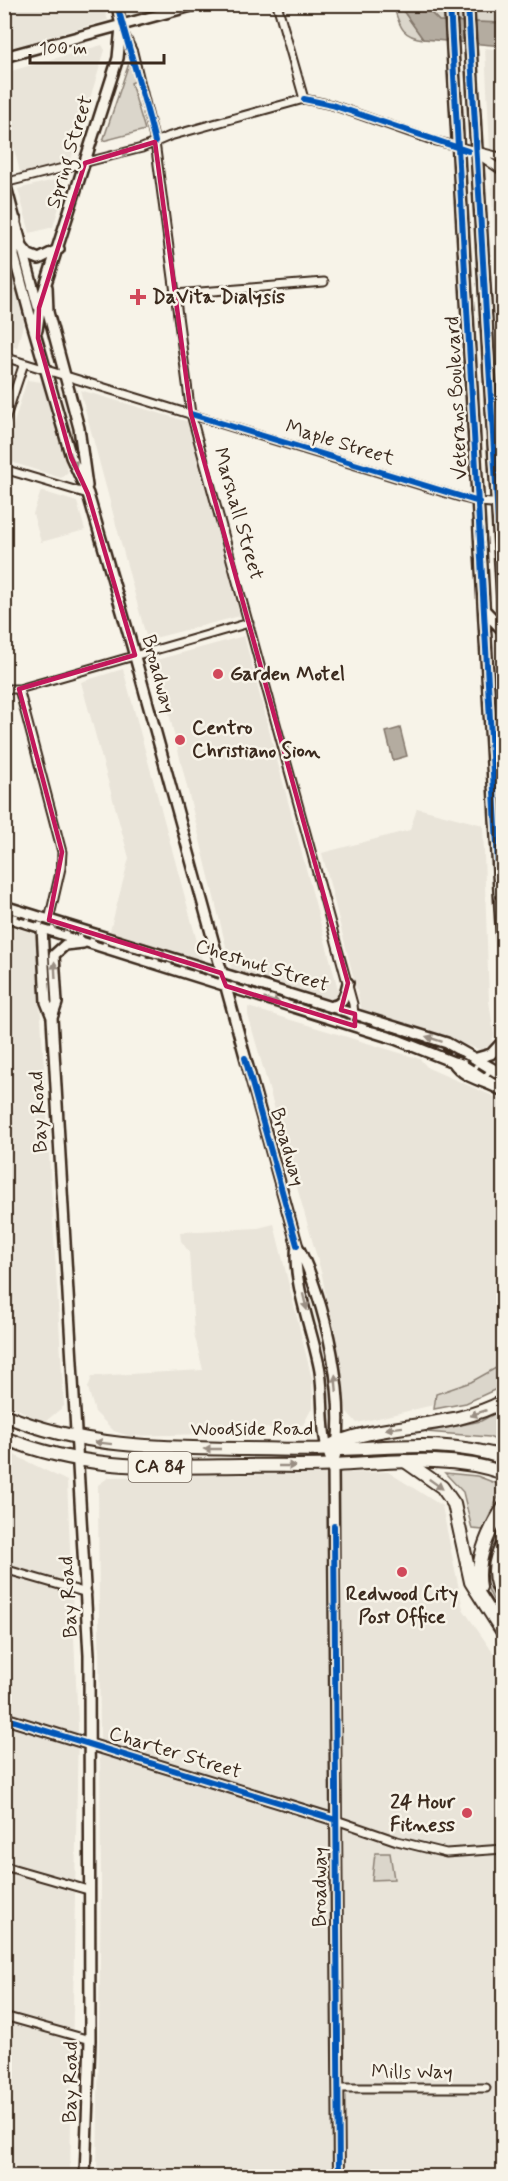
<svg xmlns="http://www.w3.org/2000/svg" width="508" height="2181" viewBox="0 0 508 2181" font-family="Mynerve,sans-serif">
  <rect width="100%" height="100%" fill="#f7f3e8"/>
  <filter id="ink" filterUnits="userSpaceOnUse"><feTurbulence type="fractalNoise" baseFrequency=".0167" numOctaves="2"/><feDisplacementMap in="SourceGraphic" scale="12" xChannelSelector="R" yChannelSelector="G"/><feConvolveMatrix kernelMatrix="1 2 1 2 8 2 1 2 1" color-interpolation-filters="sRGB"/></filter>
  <g filter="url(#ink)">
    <path fill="#e9e4d9" d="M5,4L103,5L108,20L5,49Z
      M102,45L105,50L70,163L21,176L5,114L4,73Z
      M485,48L503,50V417Z
      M62,178L65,188L53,227L30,233L18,189Z
      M4,251L24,321L17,348L5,344Z
      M27,380L42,382L68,472L61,478L5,460V452Z
      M80,390L189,422L240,616L147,640Z
      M41,491L77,502L85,530L41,542L33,514Z
      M244,636L334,974L338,989L336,998L330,1002L232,971L156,660Z
      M123,669L202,960L110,931L129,858L81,682Z
      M417,808L483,825L489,1001L494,1035L490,1045L481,1050L362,1011L322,853L410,830Z
      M5,925L36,934L64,1406L46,1421H39L5,1402Z
      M248,1007L420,1059L428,1068L502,1100L503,1380L480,1394L357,1423L347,1412L322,1275L248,1015Z
      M274,1224L312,1379L313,1406L303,1425L207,1434L129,1436L114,1431L95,1412L88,1388L92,1376L203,1370L194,1333L189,1252L181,1241L180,1232L258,1228Z
      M4,1450L67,1481L78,1726L70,2176H5Z
      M388,1472L442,1506L463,1609L503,1667V2176H97L101,1882L98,1485L109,1477Z"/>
    <path fill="#dbd6cb" stroke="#8b8074" stroke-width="1.5" d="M393,5H399L423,39C400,36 400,25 393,5Z
      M423,5L503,6V23L439,21Z
      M129,63L135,81L131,83L145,130L103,141Z
      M503,1364V1386L466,1403L434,1409L436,1394L471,1382Z
      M503,1409V1443L489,1437L426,1432L481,1421Z
      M445,1473L477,1476L503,1486L483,1530L472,1529L463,1492Z
      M503,1517C503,1534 491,1545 489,1561C487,1582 503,1595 503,1615C473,1574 484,1560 503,1517Z
      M375,1853H390L394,1879L372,1880Z"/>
    <path fill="#b4aca0" stroke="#84786c" stroke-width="1.5" d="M399,5H423L439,21L503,23V46L423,39Z
      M400,728L407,756L393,760L386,732Z"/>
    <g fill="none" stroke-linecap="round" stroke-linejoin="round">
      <defs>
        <path id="minor" d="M277,4L304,99
          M121,27L133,52L155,142L191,414L353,1004L355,1026
          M479,155L504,172
          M4,183L142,148L170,136L304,99L332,105L432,140L504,158
          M175,294L324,282
          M4,357L463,498L479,502L504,504
          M4,423L24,363
          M4,469L88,494
          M4,689H19L249,623
          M19,689L62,852L61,868L49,920
          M4,1569L87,1593
          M336,1820L397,1841L446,1853L504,1849
          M4,1866L88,1890
          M4,2016L90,2040
          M339,2088H486"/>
        <path id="tertiary" d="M4,57L199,4
          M4,179L38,306
          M16,220L14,256L32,323L71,457L88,494L132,646L297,1245C325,1297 350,1408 333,1465L339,2176
          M23,248L29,255L39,259L59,249
          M47,287L48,312L79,428L87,486
          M37,330L42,296L118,58L121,27L117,4
          M4,906L447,1043L504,1075
          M4,916L395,1039L453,1062C471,1064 485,1077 504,1079
          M42,928L46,1002L52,1017
          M83,943L65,945L54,955L57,1003L52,1018L89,1655L90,2040L85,2176
          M332,1006C344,1005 345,993 348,983
          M477,1058L491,1054L504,1040
          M453,1062C466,1081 487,1080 504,1092
          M297,1245C291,1279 314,1335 320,1371C325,1403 319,1436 333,1465
          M4,1718L336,1820"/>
        <path id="primary" d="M450,4L504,970
          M468,4L504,623
          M484,610L504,631"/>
        <path id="trunk" d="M4,1415C83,1448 162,1448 246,1449C277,1449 310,1451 341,1449C396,1447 451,1440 504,1458
          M4,1438C87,1471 155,1467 241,1466C273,1465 305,1467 337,1465C393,1462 450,1454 504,1473"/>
        <path id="motorway" d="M325,1448C381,1420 448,1432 504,1401
          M405,1461L442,1487L454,1504L471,1582L504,1634
          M504,1544C492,1561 492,1581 504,1598
          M480,1587C475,1559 489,1530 504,1507"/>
      </defs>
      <use href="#minor" stroke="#3b2a1e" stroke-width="11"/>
      <use href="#tertiary" stroke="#3b2a1e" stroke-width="14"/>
      <use href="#primary" stroke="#3b2a1e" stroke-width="15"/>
      <use href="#trunk" stroke="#3b2a1e" stroke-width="16"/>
      <use href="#motorway" stroke="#3b2a1e" stroke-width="16"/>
      <use href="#minor" stroke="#f7f3e8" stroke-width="7"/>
      <use href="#tertiary" stroke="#f7f3e8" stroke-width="9"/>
      <use href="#primary" stroke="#f7f3e8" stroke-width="10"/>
      <use href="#trunk" stroke="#f7f3e8" stroke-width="12"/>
      <use href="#motorway" stroke="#f7f3e8" stroke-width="12"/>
      <path stroke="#3b2a1e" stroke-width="3" stroke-dasharray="9 4.5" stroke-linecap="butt" d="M4,912L425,1042L461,1057L504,1084"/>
      <defs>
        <path id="cycleway" d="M117,4C129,50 144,95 155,142
          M450,4L504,970
          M468,4L504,623
          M304,99L332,105L468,151
          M191,414L479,502
          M245,1058L297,1245
          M334,1526L339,2176
          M4,1718L336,1820"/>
      </defs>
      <use href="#cycleway" stroke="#f7f3e8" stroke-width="10"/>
      <use href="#cycleway" stroke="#0057b8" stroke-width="6"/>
    </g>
    <defs><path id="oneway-solid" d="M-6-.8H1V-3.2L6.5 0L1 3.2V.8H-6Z" transform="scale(1.5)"/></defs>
    <g fill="#998e83">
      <use href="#oneway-solid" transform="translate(121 153) rotate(-14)"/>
      <use href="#oneway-solid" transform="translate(73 460) rotate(69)"/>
      <use href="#oneway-solid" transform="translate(166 955) rotate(-162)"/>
      <use href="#oneway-solid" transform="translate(55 970) rotate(-93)"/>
      <use href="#oneway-solid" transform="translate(272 1001) rotate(17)"/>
      <use href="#oneway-solid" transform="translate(434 1039) rotate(-162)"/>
      <use href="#oneway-solid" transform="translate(305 1302) rotate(76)"/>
      <use href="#oneway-solid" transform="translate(336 1383) rotate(-95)"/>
      <use href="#oneway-solid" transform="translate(478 1413) rotate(161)"/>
      <use href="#oneway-solid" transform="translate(394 1428) rotate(173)"/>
      <use href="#oneway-solid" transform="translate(103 1443) rotate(-173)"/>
      <use href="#oneway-solid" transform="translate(212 1449) rotate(-180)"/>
      <use href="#oneway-solid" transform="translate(287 1466)"/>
      <use href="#oneway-solid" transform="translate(436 1484) rotate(36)"/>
    </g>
  </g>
  <path fill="none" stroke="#c2185b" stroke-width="4.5" stroke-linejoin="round" d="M155,142L191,414L348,983L341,1010L355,1014V1026L226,986L221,973L49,920L62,852L19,689L135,655L88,494L71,457L38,338L39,308L85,163Z"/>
  <g fill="#d1495b" stroke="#f7f3e8" stroke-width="2">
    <path d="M135 288h6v6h6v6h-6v6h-6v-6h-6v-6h6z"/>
    <circle cx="218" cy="674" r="6"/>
    <circle cx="180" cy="740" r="6"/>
    <circle cx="402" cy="1572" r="6"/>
    <circle cx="467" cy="1813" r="6"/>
  </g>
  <g text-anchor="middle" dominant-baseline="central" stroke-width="5" stroke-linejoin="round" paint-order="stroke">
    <rect fill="#f7f3e8" stroke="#73665b" stroke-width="1.5" x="128.5" y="1452" width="63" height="30" rx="4.5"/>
    <g font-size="18" font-weight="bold" fill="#3b2a1e">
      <text x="160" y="1467">CA 84</text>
    </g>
    <g font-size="20" fill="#3b2a1e" stroke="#f7f3e8">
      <text transform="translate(70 152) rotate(-73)">Spring Street</text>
      <text transform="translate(457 398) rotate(-93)">Veterans Boulevard</text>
      <text transform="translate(340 443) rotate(17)">Maple Street</text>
      <text transform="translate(238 514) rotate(74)">Marshall Street</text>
      <text transform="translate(158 674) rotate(75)">Broadway</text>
      <text transform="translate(262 966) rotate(17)">Chestnut Street</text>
      <text transform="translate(39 1112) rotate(-93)">Bay Road</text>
      <text transform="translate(287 1147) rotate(74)">Broadway</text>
      <text x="252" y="1429">Woodside Road</text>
      <text transform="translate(69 1597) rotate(-93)">Bay Road</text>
      <text transform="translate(175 1753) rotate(17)">Charter Street</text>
      <text transform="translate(320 1887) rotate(-90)">Broadway</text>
      <text x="412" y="2072">Mills Way</text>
      <text transform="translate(71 2082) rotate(-89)">Bay Road</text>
    </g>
    <g font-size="20" font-weight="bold" fill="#3b2a1e" stroke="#f7f3e8" text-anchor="start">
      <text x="152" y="297">DaVita Dialysis</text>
      <text x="230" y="674">Garden Motel</text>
      <text x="192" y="728">Centro<tspan x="192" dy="23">Christiano Sion</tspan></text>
      <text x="402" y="1594" text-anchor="middle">Redwood City<tspan x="402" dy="23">Post Office</tspan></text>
      <text x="455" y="1802" text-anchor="end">24 Hour<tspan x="455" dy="23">Fitness</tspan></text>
    </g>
  </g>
  <rect width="508" height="2181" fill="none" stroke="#f7f3e8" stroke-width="24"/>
  <rect x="12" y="12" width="484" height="2157" fill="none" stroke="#3b2a1e" stroke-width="2" filter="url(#ink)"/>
  <path d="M30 54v9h134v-9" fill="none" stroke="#3b2a1e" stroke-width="3"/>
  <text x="39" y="54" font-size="18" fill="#3b2a1e" stroke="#f7f3e8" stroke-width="4.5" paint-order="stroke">100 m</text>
</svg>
